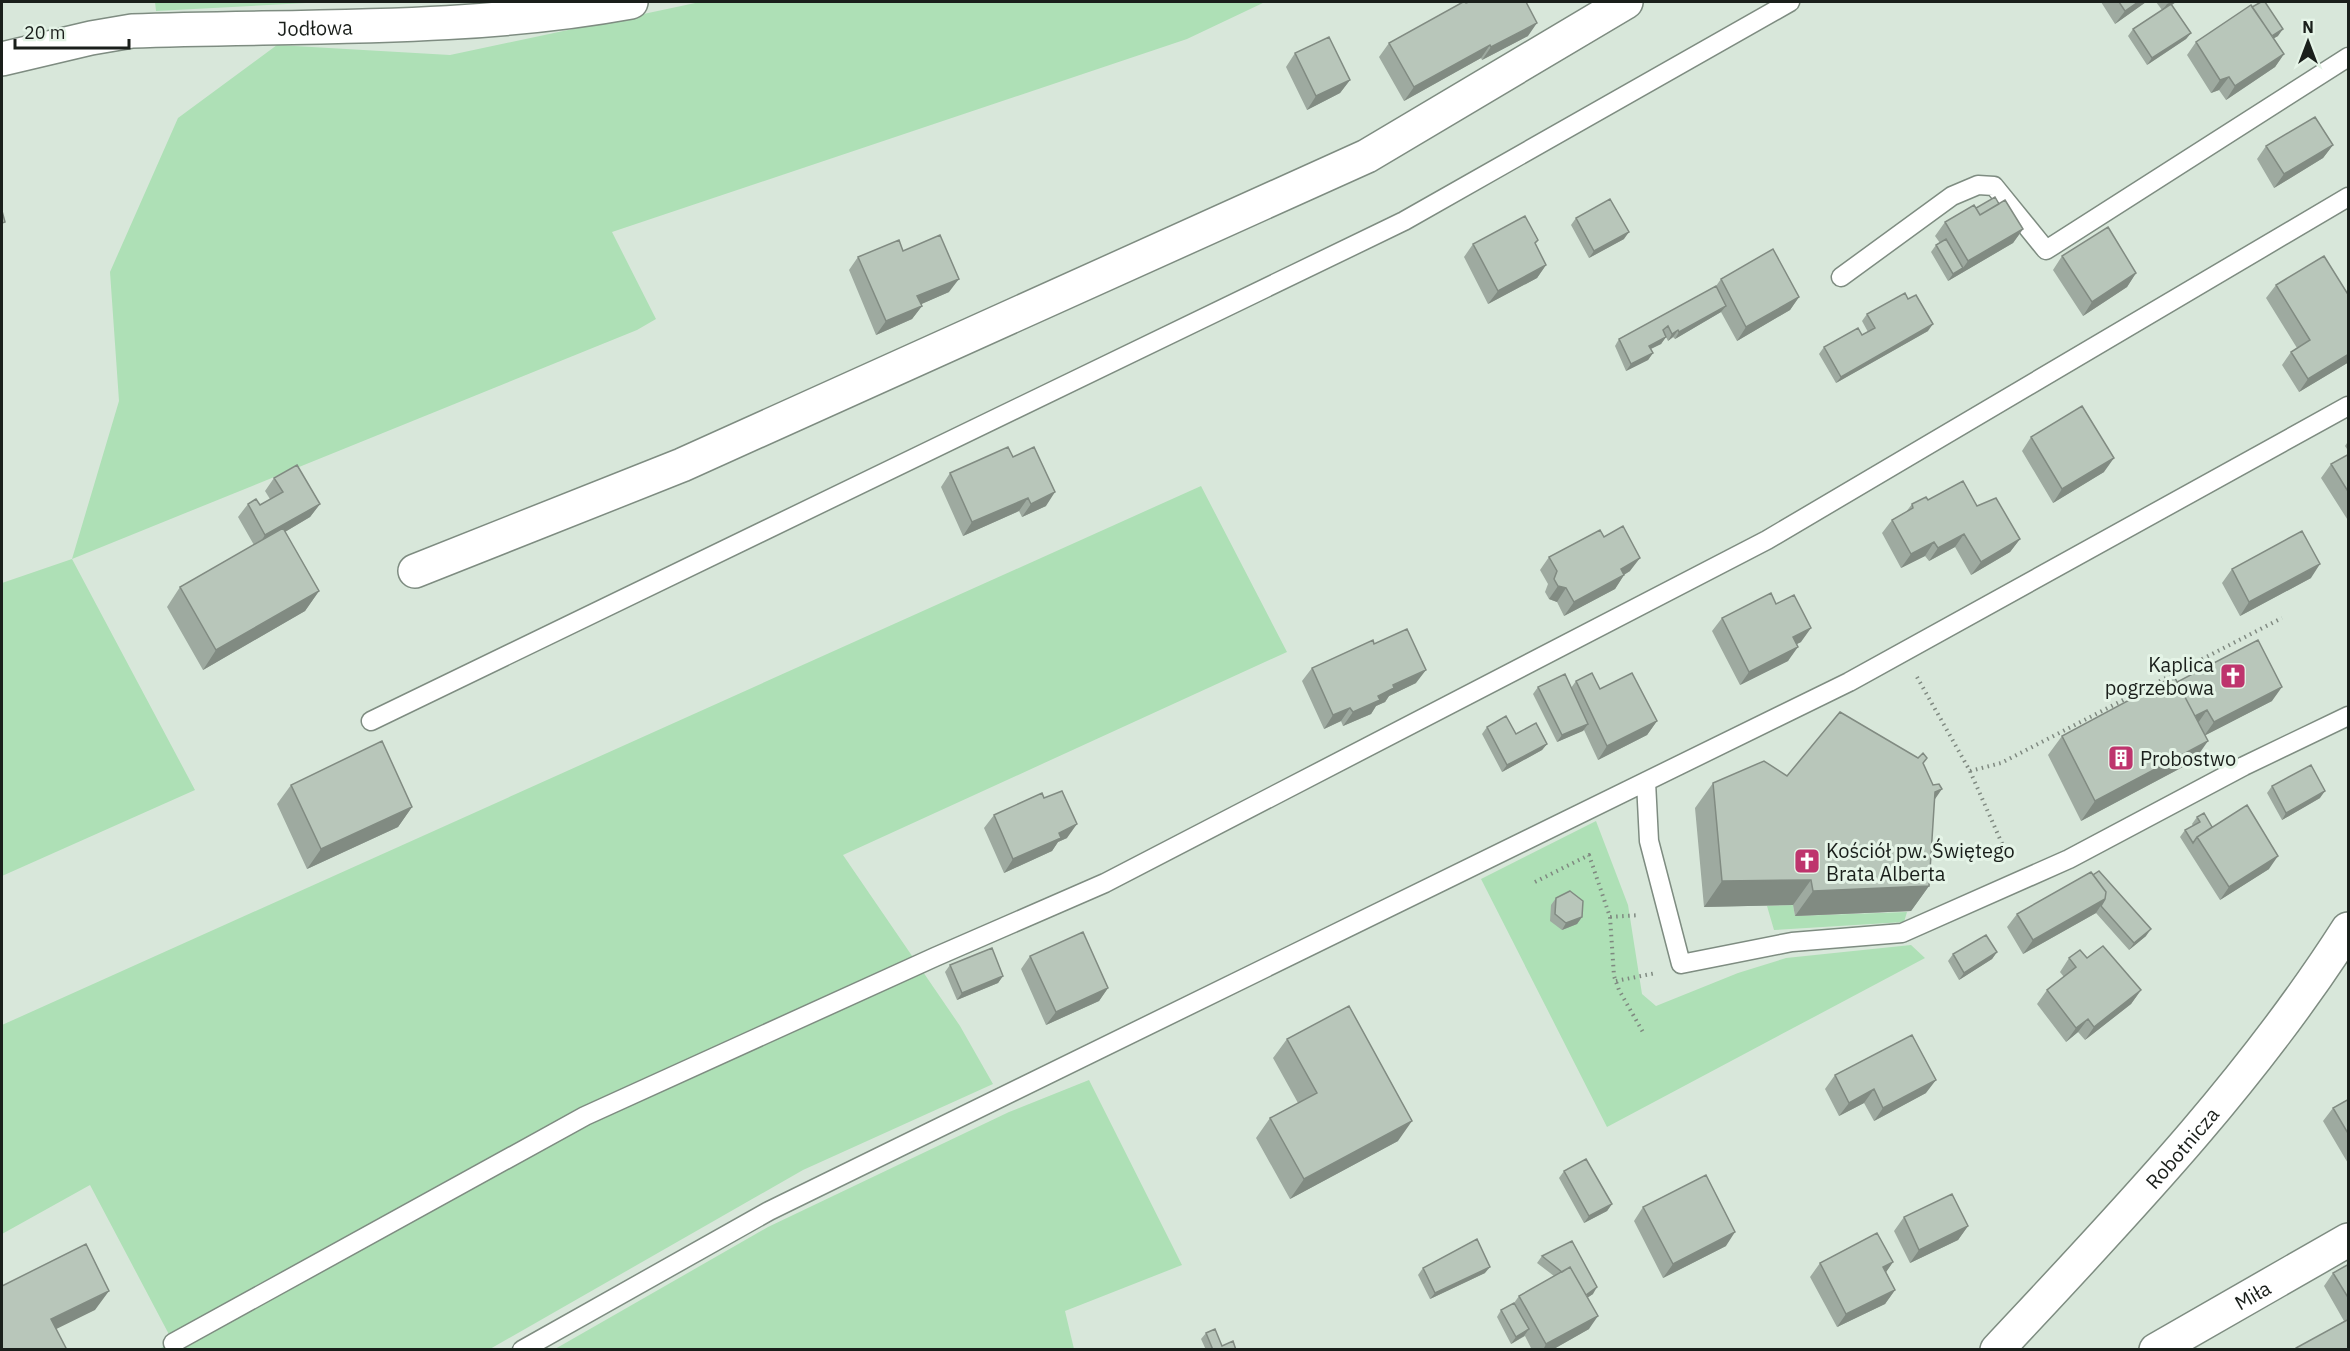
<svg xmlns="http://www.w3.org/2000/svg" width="2350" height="1351" viewBox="0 0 2350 1351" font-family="'IBM Plex Sans',sans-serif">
  <rect width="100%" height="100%" fill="#d8e7da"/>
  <path fill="#aee0b6" d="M155,2H325L156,11Z
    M700,2H1265L1187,39L612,232L656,319L637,330L72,559L195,790L2,876V583L72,559L119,401L110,272L178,118L277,45L450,55Z
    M1201,486L1287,652L843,855L960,1026L993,1084L803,1170L490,1349H159L173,1342L90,1185L2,1234V1025Z
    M1596,821L1628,905L1642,994L1656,1006L1738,973L1786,958L1911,945L1925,958L1607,1127L1481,879Z
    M1793,905L1795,916L1907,912L1904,922L1774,930L1767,906Z
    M1089,1080L1182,1265L1065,1311L1074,1349H555L768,1227L1009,1112Z"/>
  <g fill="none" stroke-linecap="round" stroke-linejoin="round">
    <defs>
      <path id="service" d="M1841,277L1952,196L1978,185L1994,186L2046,250L2348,57
        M371,721L1404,221L1790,2
        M1646,782L1649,841L1681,964L1792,942L1902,933L2069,859L2244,766L2348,716
        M173,1343L585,1116L935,957L1105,883L1767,540L2348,197
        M522,1350L769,1211L1849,682L2348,406"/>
      <g id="minor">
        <path id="s1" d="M2,59L91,38L132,31C299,25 467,32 631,2"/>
        <path d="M415,571L682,465L1367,156L1626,2"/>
        <path id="s2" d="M2156,1350L2348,1240"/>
      </g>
      <g id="tertiary">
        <path id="s3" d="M1997,1350C2123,1215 2249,1084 2348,929"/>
      </g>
    </defs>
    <use href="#service" stroke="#7e8c81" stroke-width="21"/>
    <use href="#minor" stroke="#7e8c81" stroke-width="36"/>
    <use href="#tertiary" stroke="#7e8c81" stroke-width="36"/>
    <path stroke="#7f8980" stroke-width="4" stroke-dasharray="1.5 4.5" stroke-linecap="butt" d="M1917,677L1970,771L2001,763L2282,618
      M1970,771L2007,855
      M1535,882L1589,855L1610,917L1640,915
      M1610,917L1614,976L1619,990L1644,1034
      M1616,981L1656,973"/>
    <use href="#service" stroke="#fff" stroke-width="18"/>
    <use href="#minor" stroke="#fff" stroke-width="33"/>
    <use href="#tertiary" stroke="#fff" stroke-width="33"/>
  </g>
  <path fill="#9eaaa0" d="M2101,2H2146L2115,24Z
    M2156,2H2176L2172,5L2191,33L2186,39L2147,65L2128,36L2133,29L2162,10Z
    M1466,3L1528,36L1482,60L1481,58L1404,101L1379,57L1389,43Z
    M2252,7L2278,36L2274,38L2284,54L2275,67L2226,100L2219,90L2211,93L2187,55L2196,42Z
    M1295,53L1350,80L1340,93L1307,110L1286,67Z
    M2333,145L2323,158L2274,188L2257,159L2266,146Z
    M1999,204L2023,229L2013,243L1948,281L1931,252L1936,245L1940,243L1935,236L1945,222L1976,208Z
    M1576,218L1624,239L1589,258L1571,225Z
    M1473,244L1535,245L1546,265L1537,278L1488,304L1464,257Z
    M2062,256L2136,273L2127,287L2083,316L2053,270Z
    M858,257L949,292L921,304L922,306L912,319L876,335L849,270Z
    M1721,279L1799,297L1790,310L1737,341L1721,312L1675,339L1673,337L1668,341L1666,337L1661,344L1651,349L1653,353L1648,360L1626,371L1615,346L1619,339L1716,286Z
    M2276,285L2349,296V362L2299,392L2282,365L2291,352L2297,348L2266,298Z
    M1867,314L1928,331L1836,383L1819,354L1824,347L1862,335L1868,332L1862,321Z
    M2031,437L2104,472L2053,503L2022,451Z
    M2349,440V452L2345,446Z
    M2349,454V522L2321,478L2331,464Z
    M1013,457L1046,506L1022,517L1019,511L963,536L941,487L950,473Z
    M274,478L320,504L310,517L285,532L319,591L305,611L203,670L167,607L180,587L254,545L238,517L248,504L260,505L270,499L265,491Z
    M1928,500L1977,506L2020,539L2010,552L1971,575L1955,547L1929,561L1925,556L1901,568L1882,533L1892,520L1906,512L1912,504Z
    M1604,537L1630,571L1624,575L1615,589L1564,616L1557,602L1549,599L1545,592L1548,584L1540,570L1549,557Z
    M2232,569L2311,578L2240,616L2222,583Z
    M1776,604L1801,642L1796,644L1788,661L1740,685L1712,631L1722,618Z
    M1374,644L1416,683L1389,696L1385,702L1376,706L1371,714L1343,726L1341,721L1324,729L1302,681L1312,668Z
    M1576,681L1600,689L1657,721L1647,735L1598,760L1584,730L1557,742L1533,694L1538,687L1571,688Z
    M2177,682L2272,701L2205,735L2194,761L2081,821L2048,755L2062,736Z
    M1487,727L1516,734L1547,744L1542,750L1502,772L1482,734Z
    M1918,758H1927L1923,763L1934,800L1929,886L1911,911L1795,916L1793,905L1704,907L1695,808L1713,783L1787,776Z
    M291,785L412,807L398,827L307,869L277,804Z
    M2272,786L2320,798L2282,820L2267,793Z
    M1044,798L1067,838L1058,842L1052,851L1004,873L984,828L994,815Z
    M2197,817L2212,827L2269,869L2220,900L2180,837L2185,830L2193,826L2192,824Z
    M2091,872L2146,936L2129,950L2096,913L2023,954L2007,927L2017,914Z
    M1556,898L1582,917L1577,924L1562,930L1550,921L1551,905Z
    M1997,952L1992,959L1959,980L1948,961L1953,954Z
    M1030,956L1108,988L1099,1001L1046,1025L1021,969Z
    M2069,958H2087L2141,990L2131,1004L2085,1040L2078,1032L2066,1042L2037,1004L2047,990L2064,977L2060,972Z
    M950,965L1003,976L998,983L957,1000L945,972Z
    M1287,1039L1398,1141L1290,1199L1256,1138L1270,1118L1298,1103L1273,1058Z
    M1835,1075L1926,1093L1874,1121L1864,1103L1839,1116L1825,1089Z
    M2349,1099V1165L2323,1121L2333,1108Z
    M1564,1171L1612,1204L1607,1211L1584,1223L1559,1178Z
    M1643,1207L1726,1246L1663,1278L1634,1221Z
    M1904,1217L1968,1226L1958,1240L1910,1263L1894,1231Z
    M1542,1256L1593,1294L1588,1297L1589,1329L1552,1350H1532L1525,1336L1511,1344L1497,1317L1501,1310L1514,1303L1519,1296L1554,1276L1537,1263Z
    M1893,1262L1886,1272L1895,1290L1885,1304L1837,1327L1810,1277L1820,1263Z
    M2349,1264V1350H2295L2344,1321L2324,1286L2333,1273Z
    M1423,1268L1485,1273L1430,1299L1418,1275Z
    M1206,1333L1222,1346L1236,1350H1206L1201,1339Z"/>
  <path fill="#818b82" d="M2138,2H2146L2115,24L2125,11Z
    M2171,2H2176L2162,11L2167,4Z
    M1537,23L1528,36L1482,60L1491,47Z
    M2283,29L2278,36L2260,46L2265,40Z
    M2191,33L2186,39L2147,65L2152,58Z
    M1490,45L1481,58L1404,101L1414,87Z
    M2284,54L2275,67L2226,100L2235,86Z
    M2229,77L2219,90L2211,93L2220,80Z
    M1350,80L1340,93L1307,110L1316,96Z
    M2333,145L2323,158L2274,188L2284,174Z
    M2023,229L2013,243L1948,281L1953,274L1963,268L1968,261Z
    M1629,232L1624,239L1589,258L1594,251Z
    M1546,265L1537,278L1488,304L1498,291Z
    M2136,273L2127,287L2083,316L2092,302Z
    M959,279L949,292L908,310L917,296Z
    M1799,297L1790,310L1737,341L1746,327Z
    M922,306L912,319L876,335L886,321Z
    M1726,306L1721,312L1675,339L1679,332Z
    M1933,324L1928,331L1836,383L1841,377Z
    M1678,330L1673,337L1668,341L1672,334Z
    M1666,337L1661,344L1644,352L1649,346Z
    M1653,353L1648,360L1626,371L1631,364Z
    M2349,354V362L2299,392L2308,379Z
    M2114,458L2104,472L2053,503L2062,489Z
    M1055,492L1046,506L1022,517L1031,504Z
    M1028,498L1019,511L963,536L972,522Z
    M320,504L310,517L256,549L265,535Z
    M1964,534L1955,547L1929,561L1938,548Z
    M2020,539L2010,552L1971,575L1981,562Z
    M1934,542L1925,556L1901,568L1911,554Z
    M1640,558L1630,571L1615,580L1624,575L1615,589L1564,616L1574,602L1621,569Z
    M2320,564L2311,578L2240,616L2249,602Z
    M1558,586L1566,588L1557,602L1549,599Z
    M319,591L305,611L203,670L216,650Z
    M1811,628L1801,642L1784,651L1793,637Z
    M1798,647L1788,661L1740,685L1749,672Z
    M1426,670L1416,683L1389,696L1385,702L1376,706L1371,714L1343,726L1353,712L1393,685Z
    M2282,687L2272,701L2204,736L2214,722Z
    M1350,708L1341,721L1324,729L1333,715Z
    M2207,710L2198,723L2188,719Z
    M1657,721L1647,735L1598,760L1607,746Z
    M1588,724L1583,731L1557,742L1562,735Z
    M2208,741L2194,761L2081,821L2095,801Z
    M1547,744L1542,750L1502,772L1507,765Z
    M1942,789L1924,815L1935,792Z
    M2325,791L2320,798L2282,820L2286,813Z
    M412,807L398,827L307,869L321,849Z
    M1077,824L1067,838L1058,842L1052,851L1004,873L1013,859L1059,833Z
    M2278,856L2269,869L2220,900L2229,887Z
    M1811,880L1793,905L1704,907L1722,881Z
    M1929,886L1911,911L1795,916L1813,891Z
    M2105,899L2096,913L2023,954L2033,940Z
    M1582,917L1577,924L1562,930L1566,923Z
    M2151,929L2146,936L2129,950L2134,943Z
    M1997,952L1992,959L1959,980L1964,973Z
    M1003,976L998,983L957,1000L962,993Z
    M1108,988L1099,1001L1046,1025L1056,1012Z
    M2141,990L2131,1004L2085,1040L2094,1027Z
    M2088,1019L2078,1032L2066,1042L2076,1028Z
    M1936,1080L1926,1093L1874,1121L1883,1108Z
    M1874,1089L1864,1103L1839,1116L1849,1103Z
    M1412,1121L1398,1141L1290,1199L1304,1179Z
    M1612,1204L1607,1211L1584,1223L1589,1216Z
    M1968,1226L1958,1240L1910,1263L1919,1250Z
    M1735,1232L1726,1246L1663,1278L1673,1264Z
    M1893,1262L1884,1275L1883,1267Z
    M1490,1267L1485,1273L1430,1299L1435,1293Z
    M1597,1287L1593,1294L1575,1306L1580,1299Z
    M1895,1290L1885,1304L1837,1327L1846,1314Z
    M109,1291L95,1310L38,1338L51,1319Z
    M1598,1316L1589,1329L1552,1350H1543L1546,1344Z
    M1529,1329L1524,1336L1511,1344L1516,1337Z"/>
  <path fill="#b8c6ba" stroke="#818b82" stroke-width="1.5" d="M1463,2H1465L1466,3L1469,2H1526L1537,23L1491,47L1490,45L1414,87L1389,43Z
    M2119,2H2138L2125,11Z
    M2261,2H2265L2283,29L2272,36L2252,7Z
    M2171,4L2191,33L2152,58L2133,29Z
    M2251,5L2284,54L2235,86L2229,77L2220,80L2196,42Z
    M1329,37L1350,80L1316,96L1295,53Z
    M2315,117L2333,145L2284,174L2266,146Z
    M1995,197L1999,204L1980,215L1976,208Z
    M1610,199L1629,232L1594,251L1576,218Z
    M2005,200L2023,229L1968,261L1945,222L1974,205L1980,215Z
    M2,211L5,222L2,223Z
    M1525,216L1538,240L1535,243L1546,265L1498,291L1473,244Z
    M2108,227L2136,273L2092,302L2062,256Z
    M940,235L959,279L917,296L922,306L886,321L858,257L899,240L903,251Z
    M1946,239L1963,268L1953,274L1936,245Z
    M1773,249L1799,297L1746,327L1721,279Z
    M2324,256L2349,296V354L2308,379L2291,352L2310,340L2276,285Z
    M1716,286L1726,306L1679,332L1678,330L1672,334L1668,326L1663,330L1666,337L1649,346L1653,353L1631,364L1619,339Z
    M1905,293L1908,299L1916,295L1933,324L1841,377L1824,347L1858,328L1862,335L1875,328L1867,314Z
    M2082,406L2114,458L2062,489L2031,437Z
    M1008,447L1013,457L1034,447L1055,492L1031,504L1028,498L972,522L950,473Z
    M2349,454V493L2331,464Z
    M297,465L320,504L265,535L248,504L256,499L260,505L283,492L274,478Z
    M1963,481L1977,506L1996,498L2020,539L1981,562L1964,534L1938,548L1934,542L1911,554L1892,520L1913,508L1912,504L1926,497L1928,500Z
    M1623,526L1640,558L1621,569L1624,575L1574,602L1566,588L1558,586L1554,579L1557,571L1549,557L1600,530L1604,537Z
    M283,528L319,591L216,650L180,587Z
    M2302,531L2320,564L2249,602L2232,569Z
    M1771,593L1776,604L1794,595L1811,628L1793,637L1798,647L1749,672L1722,618Z
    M1407,629L1426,670L1393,685L1394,688L1378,696L1380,700L1353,712L1350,708L1333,715L1312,668L1373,640L1374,644Z
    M2258,640L2282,687L2214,722L2207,710L2195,716L2177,682Z
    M1592,673L1600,689L1632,673L1657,721L1607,746L1576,681Z
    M1565,674L1588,724L1562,735L1538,687Z
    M2174,676L2208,741L2095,801L2062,736Z
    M1840,712L1918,758L1923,753L1927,758L1923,763L1933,785L1939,784L1942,789L1935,792L1929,886L1813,891L1811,880L1722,881L1713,783L1764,761L1787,776Z
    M1506,716L1516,734L1536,723L1547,744L1507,765L1487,727Z
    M382,741L412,807L321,849L291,785Z
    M2311,765L2325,791L2286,813L2272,786Z
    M1062,791L1077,824L1059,833L1061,838L1013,859L994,815L1042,793L1044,798Z
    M2247,805L2278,856L2229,887L2197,837Z
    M2204,813L2212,827L2197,837L2193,843L2185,830L2200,822L2197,817Z
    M2099,871L2151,929L2134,943L2101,906L2105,899L2106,892L2093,875Z
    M2091,872L2106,892L2105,899L2033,940L2017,914Z
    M1570,891L1583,901L1582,917L1566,923L1555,914L1556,898Z
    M1083,932L1108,988L1056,1012L1030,956Z
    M1986,935L1997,952L1964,973L1953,954Z
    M2103,946L2141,990L2094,1027L2088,1019L2076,1028L2047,990L2076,967L2069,958L2080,950L2087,958Z
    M992,948L1003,976L962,993L950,965Z
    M1349,1006L1412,1121L1304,1179L1270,1118L1317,1093L1287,1039Z
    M1912,1035L1936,1080L1883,1108L1874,1089L1849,1103L1835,1075Z
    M2349,1099V1135L2333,1108Z
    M1586,1159L1612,1204L1589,1216L1564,1171Z
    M1706,1175L1735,1232L1673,1264L1643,1207Z
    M1952,1194L1968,1226L1919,1250L1904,1217Z
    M1877,1233L1893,1262L1883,1267L1895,1290L1846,1314L1820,1263Z
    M1477,1239L1490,1267L1435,1293L1423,1268Z
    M1572,1241L1597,1287L1586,1295L1570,1267L1562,1272L1542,1256Z
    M86,1244L109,1291L51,1319L67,1350H2V1286Z
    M2349,1264V1299L2333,1273Z
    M1570,1267L1598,1316L1546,1344L1519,1296Z
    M1514,1303L1529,1329L1516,1337L1501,1310Z
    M2349,1319V1350H2296V1348Z
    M1215,1329L1222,1346L1233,1341L1236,1350H1213L1206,1333Z"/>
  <defs>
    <symbol id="church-square" viewBox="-11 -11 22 22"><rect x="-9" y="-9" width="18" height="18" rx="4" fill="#be346d" stroke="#e5f4e7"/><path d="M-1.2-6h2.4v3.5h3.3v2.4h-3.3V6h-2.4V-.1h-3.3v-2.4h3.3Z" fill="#fff"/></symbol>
    <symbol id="building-square" viewBox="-11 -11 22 22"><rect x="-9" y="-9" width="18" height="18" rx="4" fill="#be346d" stroke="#e5f4e7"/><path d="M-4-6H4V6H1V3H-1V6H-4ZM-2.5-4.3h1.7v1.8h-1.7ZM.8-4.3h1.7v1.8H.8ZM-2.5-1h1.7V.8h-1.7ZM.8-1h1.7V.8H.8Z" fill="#fff"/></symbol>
  </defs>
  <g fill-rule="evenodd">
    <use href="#church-square" x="2218" y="661" width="30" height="30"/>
    <use href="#building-square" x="2106" y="743" width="30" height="30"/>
    <use href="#church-square" x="1792" y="846" width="30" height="30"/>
  </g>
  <g text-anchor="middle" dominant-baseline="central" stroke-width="6" stroke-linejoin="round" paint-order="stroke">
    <g font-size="20" fill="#1a1f1b" stroke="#e5f4e7">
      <text stroke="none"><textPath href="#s1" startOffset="316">Jodłowa</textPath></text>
      <text stroke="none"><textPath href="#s3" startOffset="274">Robotnicza</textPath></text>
      <text stroke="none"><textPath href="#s2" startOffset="111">Miła</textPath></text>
    </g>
    <g font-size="20" fill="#1a1f1b" stroke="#e5f4e7" text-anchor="start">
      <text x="2214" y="664" text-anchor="end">Kaplica<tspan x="2214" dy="23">pogrzebowa</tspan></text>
      <text x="2140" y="758">Probostwo</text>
      <text x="1826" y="850">Kościół pw. Świętego<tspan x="1826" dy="23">Brata Alberta</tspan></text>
    </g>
  </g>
  <rect width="2350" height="1351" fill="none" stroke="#1a1f1b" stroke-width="6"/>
  <g transform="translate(2308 42)" stroke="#e5f4e7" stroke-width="4.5" paint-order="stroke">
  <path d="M0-4.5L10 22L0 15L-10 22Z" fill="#1a1f1b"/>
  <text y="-9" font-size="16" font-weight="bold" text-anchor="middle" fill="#1a1f1b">N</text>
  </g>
  <path d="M15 39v9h114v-9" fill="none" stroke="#1a1f1b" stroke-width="3"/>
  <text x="24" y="39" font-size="18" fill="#1a1f1b" stroke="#e5f4e7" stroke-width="4.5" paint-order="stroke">20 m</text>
</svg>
